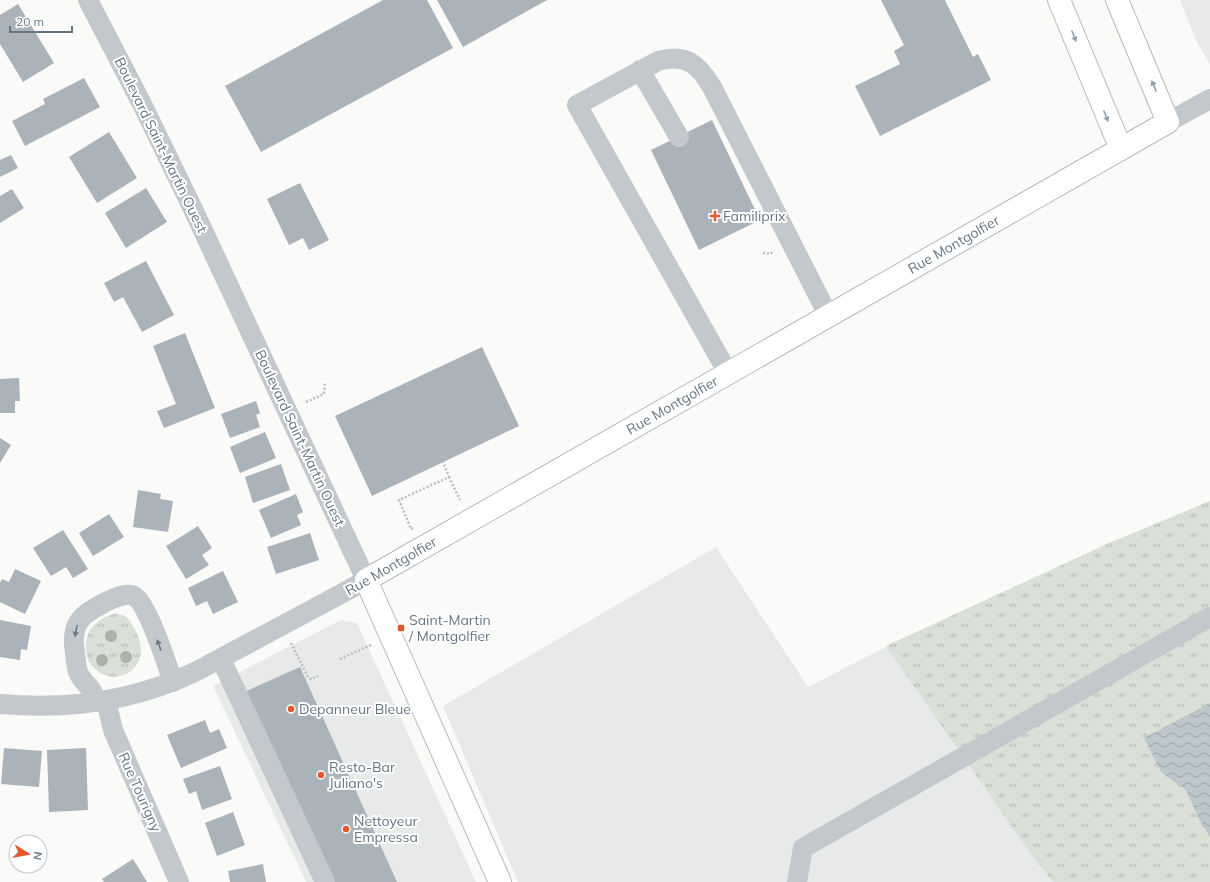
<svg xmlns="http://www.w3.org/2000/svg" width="1210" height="882" viewBox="0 0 1210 882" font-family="Mulish,sans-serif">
  <defs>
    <pattern id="grass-tufts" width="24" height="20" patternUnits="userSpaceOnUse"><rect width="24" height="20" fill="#dadfd7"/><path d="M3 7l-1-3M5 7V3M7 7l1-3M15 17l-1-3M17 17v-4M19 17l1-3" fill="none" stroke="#b4b9b4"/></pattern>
    <pattern id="water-waves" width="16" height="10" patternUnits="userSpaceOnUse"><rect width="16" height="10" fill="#bbc7cb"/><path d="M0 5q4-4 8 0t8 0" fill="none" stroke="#9ca6aa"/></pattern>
  </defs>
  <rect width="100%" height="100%" fill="#fafaf8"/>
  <path fill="#e8e9e9" d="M1180,0H1210V64L1196,41Z
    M716,547L808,687L890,645L1030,853L1053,882H518L443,706Z
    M341,620L357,623L476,882H306L213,686Z"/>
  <path fill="url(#grass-tufts)" d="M1210,501V882H1053L1030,853L886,646L1107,544Z
    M113,614C124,613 129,618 134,628C138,635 141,643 141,651C139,675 113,685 95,669C89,664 87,658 86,650C85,631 95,620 113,614Z"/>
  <path fill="url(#water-waves)" d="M1210,703V837L1199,819L1186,790L1161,772L1144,738Z"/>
  <path fill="#aab3b9" d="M383,0H427L453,48L261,152L225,86Z
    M437,0H547L463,47Z
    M881,0H945L973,57L978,54L991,80L880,136L855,86L900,64L894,51L904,45Z
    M18,4L54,63L23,82L0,44V15Z
    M84,78L100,107L25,146L12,121L45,104L43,99Z
    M712,120L760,220L699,250L651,150Z
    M109,132L137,178L97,203L69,157Z
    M11,155L18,168L0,177V160Z
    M300,183L329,240L309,250L303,238L289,245L267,199Z
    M146,188L167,222L126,248L105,213Z
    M12,189L24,208L0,223V196Z
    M146,261L174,315L142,332L123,297L114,302L104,283Z
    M185,333L215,408L164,428L157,411L176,404L153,346Z
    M482,347L519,426L372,496L335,416Z
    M19,378L20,401H15V413H0V379Z
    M256,401L260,413L256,415L260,427L230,438L221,414Z
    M265,432L276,458L240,473L230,447Z
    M0,438L11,445L0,463Z
    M281,464L290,490L253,503L245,477Z
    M138,490L161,494L160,499L173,501L168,532L133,527Z
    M296,494L303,512L297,515L301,525L271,538L259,510Z
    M109,514L124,537L93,556L79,533Z
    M198,526L212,548L202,555L209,565L186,579L166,546Z
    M63,530L88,569L73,578L66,567L51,576L33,548Z
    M310,533L319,560L276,574L267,547Z
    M15,569L41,581L25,614L0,602V583L2,579L9,582Z
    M223,571L238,602L213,614L207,601L196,606L188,588Z
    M0,620L31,626L27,650L21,649L20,660L0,657Z
    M300,667L397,882H328L242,693Z
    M205,720L210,733L219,729L227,748L181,768L167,735Z
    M4,748L42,751L39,787L1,784Z
    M86,748L88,810L49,812L47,750Z
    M220,766L232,799L202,810L196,791L189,794L183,779Z
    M233,812L245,845L217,856L205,823Z
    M133,859L147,882H104L102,879Z
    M263,864L266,882H230L228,871Z"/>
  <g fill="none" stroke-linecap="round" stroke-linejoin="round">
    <defs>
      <g id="major">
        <path d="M1059,0L1121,149"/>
        <path id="s1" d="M500,882L366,580L1168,122L1117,0"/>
      </g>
    </defs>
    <use href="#major" stroke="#b5babe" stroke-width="24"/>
    <path stroke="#bbbfc2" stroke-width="2.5" stroke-dasharray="2 2" stroke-linecap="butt" d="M763,253L770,254L773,252
      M306,402L324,394L325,383
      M449,477L460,500
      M413,528L411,529L399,500L449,477L443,462
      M291,643L308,677L311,679L318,676
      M340,659L371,645"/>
    <path stroke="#c3c8cc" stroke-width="20" d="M640,70L679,137
      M1168,122L1210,99
      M728,373L577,105L658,61C686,53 698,64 712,87L828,315
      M221,659L325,882
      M106,700L113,730L179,882
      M96,702C93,685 83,685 78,672C76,666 75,651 74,645C73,626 79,617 95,608C103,603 125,591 134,596C148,604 167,665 173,682
      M0,704C68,710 135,701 197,671L339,595L366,580L193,209L142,104L88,0
      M797,882L803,848L1210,617"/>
    <use href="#major" stroke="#fff" stroke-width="22"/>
  </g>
  <g fill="#aab4a7">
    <circle cx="111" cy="636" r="6"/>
    <circle cx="126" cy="657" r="6"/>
    <circle cx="102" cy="660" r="6"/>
  </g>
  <defs><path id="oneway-solid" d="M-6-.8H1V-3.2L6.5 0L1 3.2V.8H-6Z"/></defs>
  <g fill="#939fa8">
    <use href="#oneway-solid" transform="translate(1074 36) rotate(68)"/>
    <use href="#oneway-solid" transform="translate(1154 86) rotate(-113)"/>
    <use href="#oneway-solid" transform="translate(1106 116) rotate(68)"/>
  </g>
  <g fill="#6a7a87">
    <use href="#oneway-solid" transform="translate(76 631) rotate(101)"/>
    <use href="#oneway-solid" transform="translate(159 645) rotate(-110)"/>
  </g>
  <g fill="#e4572e" stroke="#fff" stroke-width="1.5">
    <path d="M713 210h4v4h4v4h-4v4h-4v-4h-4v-4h4z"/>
    <rect x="397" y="624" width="8" height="8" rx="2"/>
    <circle cx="291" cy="709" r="4"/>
    <circle cx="321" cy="775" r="4"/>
    <circle cx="346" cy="829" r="4"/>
  </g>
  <g text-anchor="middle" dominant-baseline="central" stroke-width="4" stroke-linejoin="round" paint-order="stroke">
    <g font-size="14" fill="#657683" stroke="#fff">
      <text transform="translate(161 145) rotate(64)">Boulevard Saint-Martin Ouest</text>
      <text stroke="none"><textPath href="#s1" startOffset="1007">Rue Montgolfier</textPath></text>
      <text stroke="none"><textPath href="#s1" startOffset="683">Rue Montgolfier</textPath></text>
      <text transform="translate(300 438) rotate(65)">Boulevard Saint-Martin Ouest</text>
      <text transform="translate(391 566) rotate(-30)">Rue Montgolfier</text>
      <text transform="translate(140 792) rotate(66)">Rue Tourigny</text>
    </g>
    <g font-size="14" fill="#657683" stroke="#fff" text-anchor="start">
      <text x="723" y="216">Familiprix</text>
      <text x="409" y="620">Saint-Martin<tspan x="409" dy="16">/ Montgolfier</tspan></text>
      <text x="299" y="709">Depanneur Bleue</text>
      <text x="329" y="767">Resto-Bar<tspan x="329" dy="16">Juliano's</tspan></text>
      <text x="354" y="821">Nettoyeur<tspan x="354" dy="16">Empressa</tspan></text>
    </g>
  </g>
  <g transform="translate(28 854) rotate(101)"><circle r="19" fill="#ffffff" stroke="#c1c8cd"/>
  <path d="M0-3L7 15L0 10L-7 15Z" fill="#e4572e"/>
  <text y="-6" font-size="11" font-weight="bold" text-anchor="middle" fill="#657683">N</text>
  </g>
  <path d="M10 26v6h62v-6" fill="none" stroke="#657683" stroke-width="2"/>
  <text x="16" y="26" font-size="12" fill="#657683" stroke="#ffffff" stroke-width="3" paint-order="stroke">20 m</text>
</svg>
